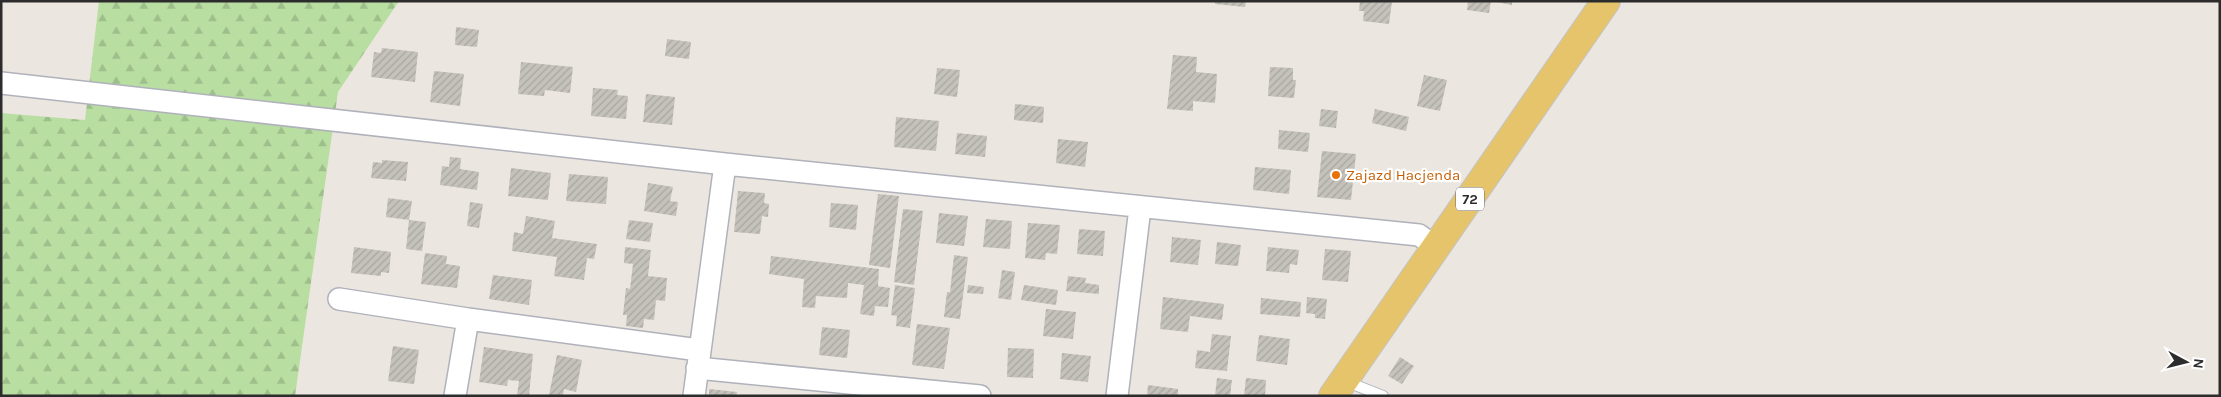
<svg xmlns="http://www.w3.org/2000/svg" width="2221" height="397" viewBox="0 0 2221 397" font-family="Karla,sans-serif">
  <defs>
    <pattern id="forest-firs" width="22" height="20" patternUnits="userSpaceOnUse" patternTransform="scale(1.25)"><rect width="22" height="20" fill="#b8dea1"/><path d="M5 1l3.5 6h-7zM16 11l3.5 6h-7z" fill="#9ebf8b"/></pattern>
    <pattern id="building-hatch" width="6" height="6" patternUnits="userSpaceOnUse" patternTransform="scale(1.25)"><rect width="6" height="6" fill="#c5c1bb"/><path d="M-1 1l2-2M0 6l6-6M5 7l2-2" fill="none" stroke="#a9a6a1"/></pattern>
  </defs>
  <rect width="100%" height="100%" fill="#ece6e0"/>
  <path fill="url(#forest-firs)" d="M99,1H399L338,92L295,396H1V113L85,120Z"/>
  <path fill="url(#building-hatch)" d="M1215,1H1246L1245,7L1215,4Z
    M1360,1H1392L1389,24L1363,21L1364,11H1359Z
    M1468,1H1491L1489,13L1467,10Z
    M1491,1H1512V5Z
    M456,27L479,30L477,47L455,45Z
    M667,39L691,42L689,59L665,56Z
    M382,48L418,52L415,82L371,77L374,52L381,53Z
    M1173,55L1197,57L1196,72L1217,74L1215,103L1193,101V111L1167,109Z
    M521,62L573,67L570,93L545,90L544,96L518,94Z
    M1270,67L1293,68V80H1296L1294,98L1268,96Z
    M937,68L960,70L957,97L934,94Z
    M434,71L464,74L460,106L430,102Z
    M1424,75L1447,80L1440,111L1417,106Z
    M593,88L618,90L617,95L628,96L626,119L591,116Z
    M646,94L675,97L672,125L643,122Z
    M1015,104L1044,107L1043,123L1014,120Z
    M1321,109L1338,111L1336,128L1319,126Z
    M1375,109L1409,117L1406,131L1372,123Z
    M896,117L939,121L936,151L894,147Z
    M1279,130L1310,133L1308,152L1278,149Z
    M957,133L987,136L985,157L955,154Z
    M1058,139L1088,142L1085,167L1056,163Z
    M1322,151L1356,154L1351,200L1317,197Z
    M450,157L461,158L460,169L479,172L477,190L440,185L442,166L449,167Z
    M382,160L408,162L406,181L371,178L373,162L382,163Z
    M1255,167L1291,170L1289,194L1253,190Z
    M511,168L551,173L548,200L508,196Z
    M569,174L608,177L606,204L566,201Z
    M648,183L673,187L670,201L678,202L676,216L644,211Z
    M738,191L765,193L764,203L769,204L768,217L762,216L760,234L734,232Z
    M878,194L899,196L890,268L869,265Z
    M388,198L412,201L409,220L386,217Z
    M470,202L483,204L479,228L467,226Z
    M831,203L858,205L856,230L829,227Z
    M903,209L923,211L914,285L894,282Z
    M939,213L968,216L964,246L936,243Z
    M526,216L555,221L552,238L597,244L594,259L587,258L584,280L554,276L557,257L512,251L514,232L523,234Z
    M986,219L1012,221L1010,249L983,247Z
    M409,220L426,222L422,251L406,249Z
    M629,220L653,223L650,242L626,239Z
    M1028,223L1060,225L1057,254L1046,253L1045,260L1025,258Z
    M1079,229L1105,231L1103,256L1077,254Z
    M1172,237L1201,240L1198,265L1170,262Z
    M1217,242L1241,245L1238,266L1215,264Z
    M354,247L391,252L389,273L381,272V276L351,273Z
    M625,247L651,250L648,276L667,278L665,301L656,300L654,320L644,319L643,328L626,326L627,315H623L626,288L630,289L633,264L624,263Z
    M1268,247L1299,250L1297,265L1290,264L1289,273L1266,271Z
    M1325,249L1351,251L1348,282L1322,280Z
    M425,253L447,256L446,264L460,266L457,288L421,284Z
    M954,255L968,257L960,319L944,317L947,292H950Z
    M771,256L879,269L878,286L890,288L888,307L875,306L874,316L860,314L864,285L848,283L847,298L816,296L815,308L802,307L804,279L769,274Z
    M1002,270L1015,272L1011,300L998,298Z
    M493,275L532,280L529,305L489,299Z
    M1068,276L1086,278L1085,283L1099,285V294L1066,291Z
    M895,285L915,288L910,328L896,326L897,316L891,315Z
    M968,285L984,287L983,294L967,293Z
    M1024,285L1058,290L1056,305L1021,300Z
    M1163,297L1224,304L1222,320L1190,316L1188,332L1160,329Z
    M1307,297L1327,299L1325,319L1315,318V314L1306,313Z
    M1261,298L1301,302L1300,317L1260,314Z
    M1046,309L1076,312L1073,339L1043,336Z
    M917,324L950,328L944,369L912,365Z
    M822,327L850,330L847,358L819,355Z
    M1212,334L1231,336L1227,371L1195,368L1197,350L1210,352Z
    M1259,335L1290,339L1287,365L1256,361Z
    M393,346L419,350L414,384L388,381Z
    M484,347L533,354L529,396H517L519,381L508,380L507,386L479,382Z
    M1008,348L1034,349L1033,378L1007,377Z
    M1062,353L1091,356L1088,382L1060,379Z
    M557,355L582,360L576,392L564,389L563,396L549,395Z
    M1400,357L1414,366L1402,384L1388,376Z
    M1217,378L1232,380L1230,396H1215Z
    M1246,378L1266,380L1265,396H1244Z
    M1148,385L1178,389V396H1147Z
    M709,389L737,392L736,396H709Z"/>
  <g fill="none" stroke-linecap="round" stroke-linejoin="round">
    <defs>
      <path id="service" d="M1345,381L1383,396"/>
      <path id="minor" d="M1,83L725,164L1419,235L1436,247
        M339,299L468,319
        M697,368L980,396
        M455,396L468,319L699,350
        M694,396L725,164
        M1117,396L1140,208"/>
      <path id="primary" d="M1333,396L1606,1"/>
    </defs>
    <use href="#service" stroke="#b0b2bb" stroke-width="12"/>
    <use href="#minor" stroke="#b0b2bb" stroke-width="24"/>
    <use href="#primary" stroke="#c4c4c4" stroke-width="30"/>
    <use href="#service" stroke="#fff" stroke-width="10"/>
    <use href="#minor" stroke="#fff" stroke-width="21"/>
    <use href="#primary" stroke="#e5c46b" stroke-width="28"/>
  </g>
  <circle fill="#e8710a" stroke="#fff" stroke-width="2" cx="1336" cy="175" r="5"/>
  <g text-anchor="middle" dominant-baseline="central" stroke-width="4.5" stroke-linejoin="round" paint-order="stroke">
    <rect fill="#fff" stroke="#6b6b6b" stroke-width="1" x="1456" y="187.5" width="28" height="23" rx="4"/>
    <g font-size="14" font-weight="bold" fill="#2c2c2c">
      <text x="1470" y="199">72</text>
    </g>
    <g font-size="15" fill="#c56008" stroke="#fff" text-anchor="start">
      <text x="1346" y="175">Zajazd Hacjenda</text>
    </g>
  </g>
  <rect width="2221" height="397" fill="none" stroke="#2c2c2c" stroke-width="5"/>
  <g transform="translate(2186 362) rotate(97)" stroke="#ffffff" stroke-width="4" paint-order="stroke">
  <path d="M0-4L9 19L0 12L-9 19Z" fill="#2c2c2c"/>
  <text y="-8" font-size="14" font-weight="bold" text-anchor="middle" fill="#2c2c2c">N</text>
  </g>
</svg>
